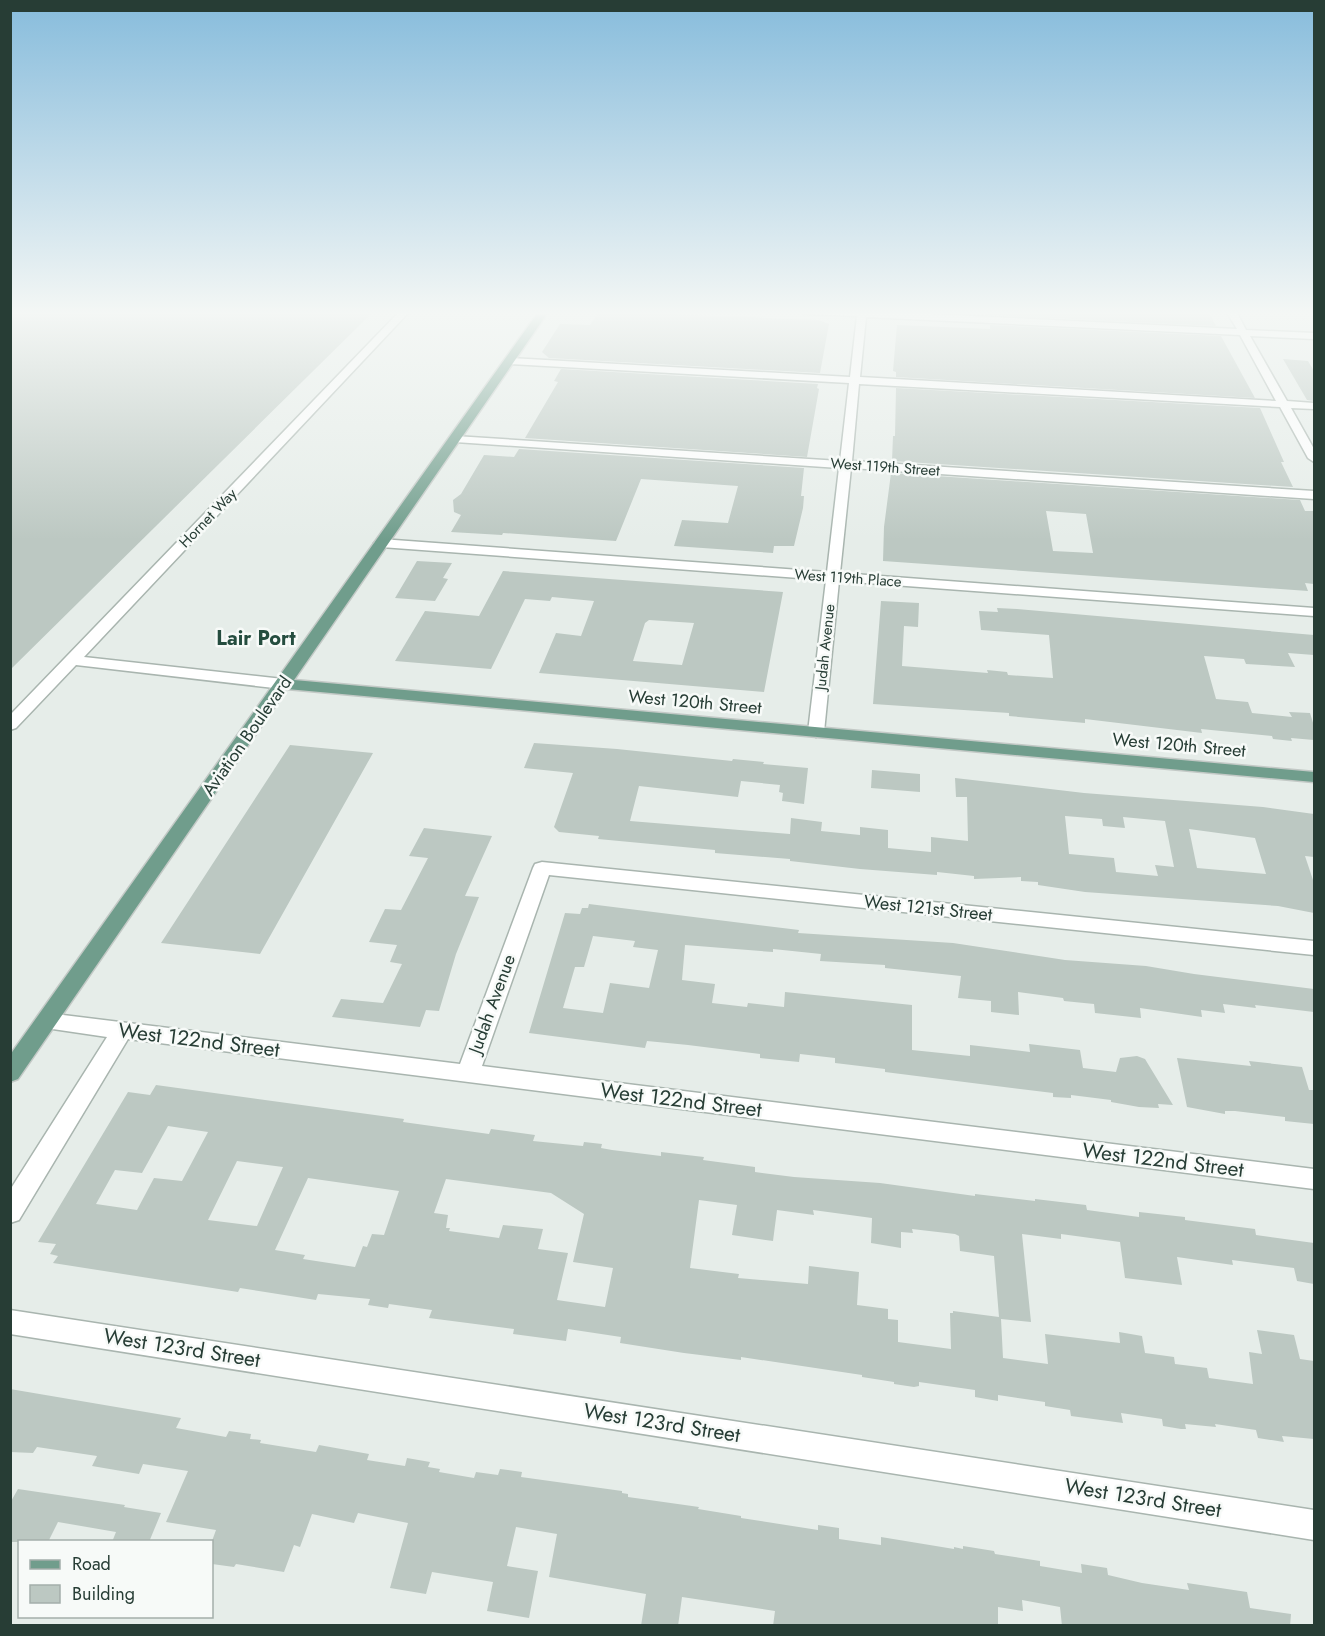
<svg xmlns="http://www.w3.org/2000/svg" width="1325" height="1636" viewBox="0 0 1325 1636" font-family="Jost,sans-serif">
  <rect width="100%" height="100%" fill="#e6ede9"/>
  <path fill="#bcc8c2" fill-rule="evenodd" d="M10,311H335L372,313L10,670Z
    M599,311L818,320L829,324L820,373L549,358L542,352L560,324L590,325Z
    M987,311H1080L1121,313L1122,311H1208L1216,326L988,315Z
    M897,325L990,329V325L1221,336L1255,398L896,377V372L893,371Z
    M1283,359L1308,361L1314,371V401L1307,400Z
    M561,369L818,384L817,388L819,389L807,457L525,438L558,382L554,381Z
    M896,388L1260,408L1284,462H1281L1293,487L892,461L893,436H895Z
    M519,449L804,468L801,496H804L803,508L794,546H774L773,553L674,546L682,520L728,523L738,486L641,479L616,541L503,533L502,535L451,532L461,515L454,512L453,500L461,494L484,455L514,457Z
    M891,473L1300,500L1305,511H1314V584L1305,583L1308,591L883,561L884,527ZM1046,511L1086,514L1093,553L1053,551Z
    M417,561L452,563L443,578L448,579L435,601L395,598Z
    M503,571L783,592L764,692L539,673L556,633L581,636L594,601L552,597L550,601L525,599L491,669L395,661L425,611L479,616ZM649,620L694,623L682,665L633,661L645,623Z
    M881,601L919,603L918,627L904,626L902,666L988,673L987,670L1007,672L1008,675L1053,678L1049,635L981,630L979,611L998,612L997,608L1017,609L1314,635V655L1288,653L1295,667L1246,664L1244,659L1204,656L1216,699L1248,702L1252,713L1292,717L1289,712L1310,713L1314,726V740L1291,738L1292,741L1273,739L1272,736L1201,729L1202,733L1085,719V723L1009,716V713L873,704Z
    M534,743L617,749L732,761L733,759L764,762L763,764L808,768L804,804L782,801L783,793L779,792L780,785L741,781L738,797L639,786L630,821L790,834L791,818L822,822L821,831L860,835V827L888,830V848L931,852V837L968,841L967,797H956L955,778L1084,793L1263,807L1314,814V857L1305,856L1314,883V913L1278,906L1085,892L1038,885V882L1021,881V877L974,879V876L937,872V875L860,869L790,861V859L715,853V850L598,839L599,836L559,832L554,827L573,773L524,768ZM1065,816L1102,819L1103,826L1125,828L1123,817L1165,821L1174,867L1155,865L1158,876L1116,872L1114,858L1069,854ZM1189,829L1255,838L1266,874L1197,868Z
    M290,745L373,753L260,954L161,943Z
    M872,770L920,774V792L871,788Z
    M424,828L492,836L465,896L479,897L456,954L439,1011L426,1010L420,1027L332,1017L341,999L383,1003L402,964L390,962L397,945L369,942L385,909L401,910L428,858L409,856Z
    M589,904L799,930L798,933L953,943L1065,960L1146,966L1194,974L1314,989V1012L1255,1005L1256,1008L1223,1004L1225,1013L1201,1010L1202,1017L1140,1008L1141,1018L1095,1013L1094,1004L1064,1001L1063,998L1018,992L1019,1015L991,1012V1001L958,998L961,976L885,968V965L820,961L821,954L773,949V952L685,945L682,980L715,984L712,1003L747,1007L748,1003L784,1007L785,992L912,1005V1050L970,1056V1045L1030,1052L1029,1044L1080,1050L1083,1068L1116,1072L1120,1058L1137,1056L1145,1059L1173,1105L1158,1104L1159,1108L1139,1107L1111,1102V1100L1071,1095V1098L1053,1097V1093L885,1072V1069L835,1063V1058L800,1054L799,1062L760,1058V1054L688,1045L647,1041L645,1048L529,1033L565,913L580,914L582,908H588ZM593,936L635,941L633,947L658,950L649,988L610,983L603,1013L563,1008L575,967H584Z
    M1177,1058L1251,1066L1249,1061L1302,1067L1309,1090H1314V1124L1285,1121V1117L1235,1111H1225V1114L1187,1107Z
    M156,1085L404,1119L403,1122L489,1134L491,1129L535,1135L533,1141L583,1146L584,1142L602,1144L601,1148L612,1150L661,1156V1152L704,1157L703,1160L755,1167V1172L794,1177L880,1183L975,1196V1194L1035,1201V1199L1086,1205L1087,1210L1139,1217V1212L1185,1217V1220L1255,1229L1256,1235L1314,1243V1284L1297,1281L1294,1268L1232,1260L1233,1265L1177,1257L1182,1285L1125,1278L1120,1242L1061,1234V1239L1022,1234L1031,1322L1001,1319L1003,1358L1048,1364L1045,1334L1120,1343L1119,1332L1142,1336L1145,1353L1174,1357L1175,1364L1207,1368L1209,1378L1253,1384L1249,1352L1262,1354L1257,1330L1294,1335L1300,1359L1314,1361V1439L1282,1436L1284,1442L1258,1438L1256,1430L1215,1424L1216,1427L1185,1424L1186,1429H1181L1163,1426L1162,1419L1121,1413L1123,1423L1071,1416L1070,1410L1045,1406V1402L998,1395V1401L975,1397V1390L919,1382V1386L914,1387L894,1384V1382L862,1377V1375L741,1357V1360L684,1353L620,1343L621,1337L568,1329L566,1341L513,1334L514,1329L429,1318L432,1310L389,1304L388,1308L368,1305L370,1299L318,1294L316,1300L240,1288L238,1292L53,1263L58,1256L50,1254L56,1244L38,1242L128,1092L150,1095ZM168,1126L208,1132L182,1181L154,1178L137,1210L96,1204L115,1170L142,1173ZM237,1161L283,1167L257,1226L208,1220ZM308,1178L399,1191L384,1235L372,1234L367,1247L363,1246L355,1267L303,1259L305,1255L275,1250ZM446,1179L551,1193L584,1214L573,1262L613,1268L605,1307L557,1300L568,1253L538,1249L543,1229L503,1225L499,1238L449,1231L450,1228H446L448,1215L434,1213ZM699,1200L737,1205L732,1235L773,1241L777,1210L814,1215L813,1210L872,1218L871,1243L901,1248V1232L913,1233L912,1229L955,1234L959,1236L960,1251L994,1256L999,1317L953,1311V1313H950L951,1349L898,1342V1320L888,1319V1309L857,1305L859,1272L809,1266L808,1284L738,1278L739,1274L690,1268Z
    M10,1389L181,1418L176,1428L226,1437L229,1431L251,1434L250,1439L261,1440L260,1443L316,1452L319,1445L369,1454L367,1460L405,1466L407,1458L430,1462L428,1467L440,1469L439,1472L474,1478L476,1472L498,1475L500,1469L522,1472L521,1477L622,1491V1493L628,1494V1497L699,1507L698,1509L741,1516V1518L818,1530V1525L839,1528V1539L881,1545V1537L954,1549V1547L963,1549V1546L994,1551L995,1554L1040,1561V1566L1082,1573L1081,1564L1107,1568L1108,1575L1142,1583L1189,1590L1187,1583L1247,1592L1250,1608L1291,1614L1290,1626H1062L1060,1607L1022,1600L1023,1611L998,1607V1626H773L775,1611L682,1597L678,1626H641L646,1594L549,1577L557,1534L516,1527L507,1566L538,1571L529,1618L487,1611L493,1582L432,1572L426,1594L390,1588L408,1523L358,1513L354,1523L312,1514L300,1547L294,1545L284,1572L236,1564L234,1567L212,1564V1541L216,1530L166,1522L188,1471L143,1464L139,1474L92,1466L97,1456L37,1447L33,1453L10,1452Z
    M18,1489L125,1505L124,1507L161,1513L149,1542H112L116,1532L58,1522L48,1542H10V1503Z"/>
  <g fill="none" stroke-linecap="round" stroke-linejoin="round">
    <defs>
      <path id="minor" d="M400,311H410L84,657L283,679L291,684L289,687L283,689L76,665L16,728L10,730V715Z
        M799,311H867L1237,329L1226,311H1236L1246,330L1314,333V339L1250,336L1287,401L1314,403V409L1291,408L1314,449V462L1308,458L1280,407L859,384L852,461L1314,491V499L851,468L840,573L1314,608V616L839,581L824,732L816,737L808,732L826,580L381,547L374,543L381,539L827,572L839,468L455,442L449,439L455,436L840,461L849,383L510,364L505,361L510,358L850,377L857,316L804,314ZM866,317L1240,335L1276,401L860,377Z
        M542,862L1314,941V955L549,875L482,1066L1314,1169V1189L128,1039L19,1220L10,1223V1190L107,1037L39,1027L36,1021L39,1015L47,1013L460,1064L533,868L535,864Z
        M10,1310L1314,1510V1540L10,1334Z"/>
      <path id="major" d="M539,311H549L294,680L1314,772V782L287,689L18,1079L10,1082V1055Z"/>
    </defs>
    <use href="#minor" stroke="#a9b5af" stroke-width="3"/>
    <use href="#major" stroke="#c3c9c6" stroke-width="3"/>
    <use href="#minor" fill="#fff" fill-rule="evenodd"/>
    <use href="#major" fill="#709d8c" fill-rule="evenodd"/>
  </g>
  <linearGradient id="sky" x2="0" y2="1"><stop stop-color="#87bcdc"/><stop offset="0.58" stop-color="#f4f7f5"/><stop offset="1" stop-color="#f4f7f5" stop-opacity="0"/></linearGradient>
  <rect width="1325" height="540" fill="url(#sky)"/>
  <g text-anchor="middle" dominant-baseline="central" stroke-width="5" stroke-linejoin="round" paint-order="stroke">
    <g font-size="15" fill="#273d35" stroke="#f7faf8">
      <text transform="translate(885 467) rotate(4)">West 119th Street</text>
      <text transform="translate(208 518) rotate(-46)">Hornet Way</text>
      <text transform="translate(848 578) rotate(4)">West 119th Place</text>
      <text transform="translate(825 647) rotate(-84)">Judah Avenue</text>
    </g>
    <g font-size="18" fill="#273d35" stroke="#f7faf8">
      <text transform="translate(695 702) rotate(5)">West 120th Street</text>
      <text transform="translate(247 736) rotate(-55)">Aviation Boulevard</text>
      <text transform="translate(1179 745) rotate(5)">West 120th Street</text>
      <text transform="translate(928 908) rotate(6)">West 121st Street</text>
      <text transform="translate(492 1004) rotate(-70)">Judah Avenue</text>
    </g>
    <g font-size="20" font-weight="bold" fill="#254d3f" stroke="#f7faf8">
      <text x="256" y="638">Lair Port</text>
    </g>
    <g font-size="21" fill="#273d35" stroke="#f7faf8">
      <text transform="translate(199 1040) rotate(7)">West 122nd Street</text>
      <text transform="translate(681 1100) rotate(7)">West 122nd Street</text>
      <text transform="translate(1163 1160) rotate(7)">West 122nd Street</text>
      <text transform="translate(182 1348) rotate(9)">West 123rd Street</text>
      <text transform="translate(662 1423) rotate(9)">West 123rd Street</text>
      <text transform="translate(1143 1498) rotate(9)">West 123rd Street</text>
    </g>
  </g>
  <rect width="1325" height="1636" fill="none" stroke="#273d35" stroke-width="24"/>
  <rect x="18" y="1540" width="195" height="78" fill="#f7faf8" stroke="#a4aeaa" stroke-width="1.5"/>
  <rect x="30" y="1560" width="30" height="9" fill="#709d8c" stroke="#a4aeaa" stroke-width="1.5"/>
  <text x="72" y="1570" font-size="18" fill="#273d35">Road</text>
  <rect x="30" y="1585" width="30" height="18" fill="#bcc8c2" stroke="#a4aeaa" stroke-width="1.5"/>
  <text x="72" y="1600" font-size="18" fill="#273d35">Building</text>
</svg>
